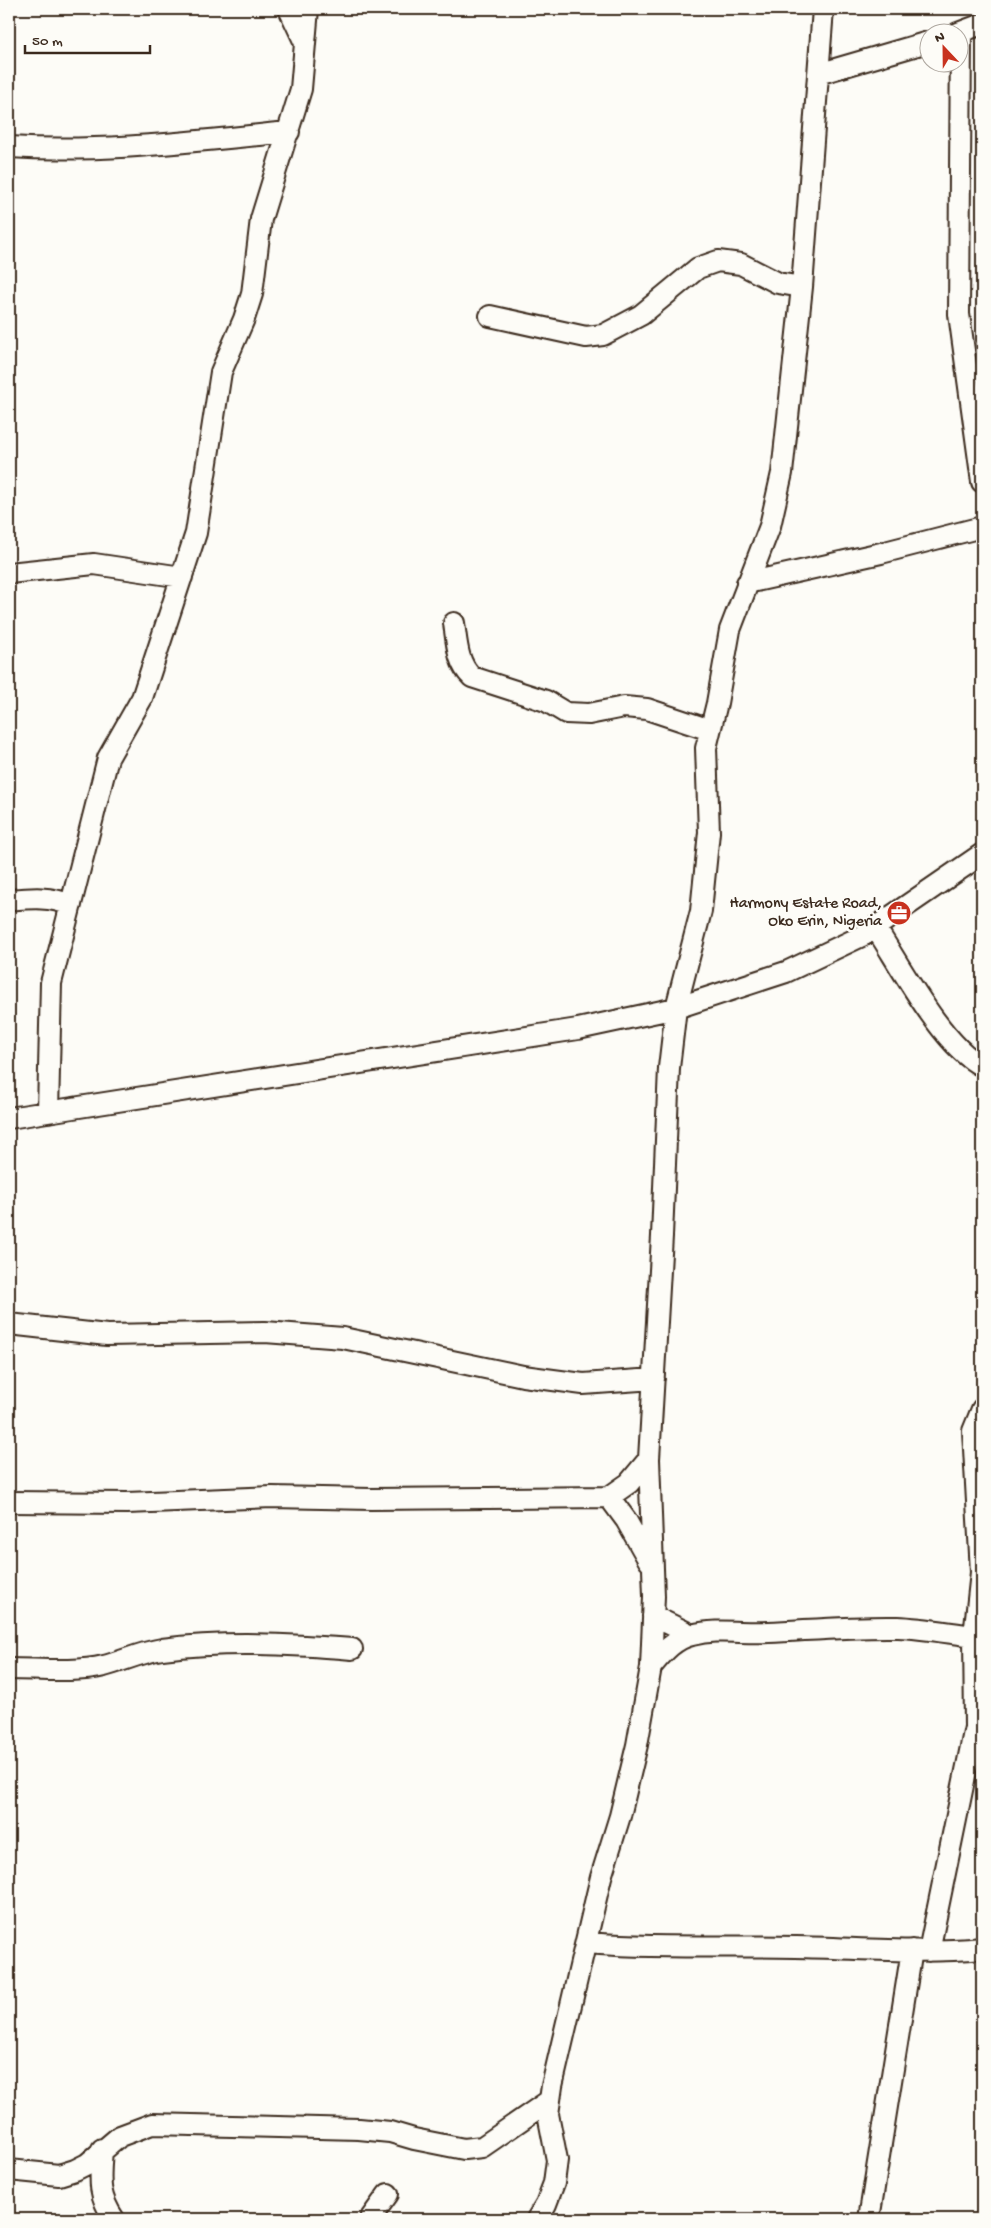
<svg xmlns="http://www.w3.org/2000/svg" width="991" height="2228" viewBox="0 0 991 2228" font-family="'Gochi Hand',sans-serif">
  <rect width="100%" height="100%" fill="#fdfcf7"/>
  <filter id="ink" filterUnits="userSpaceOnUse"><feTurbulence type="fractalNoise" baseFrequency=".02" numOctaves="2"/><feDisplacementMap in="SourceGraphic" scale="10" xChannelSelector="R" yChannelSelector="G"/><feConvolveMatrix kernelMatrix="1 2 1 2 8 2 1 2 1" color-interpolation-filters="sRGB"/></filter>
  <g filter="url(#ink)">
    <g fill="none" stroke-linecap="round" stroke-linejoin="round">
      <defs>
        <path id="minor" d="M289,9L305,43
          M958,33L982,24
          M961,33L959,314L982,482
          M818,74L928,42
          M9,147C102,153 196,141 289,132
          M490,316L586,337L603,335L641,315L698,268L718,261L741,264L778,283L802,287
          M9,573L94,564L182,577
          M747,583L881,553L982,527
          M454,623C457,643 457,663 472,677L546,701L566,713L589,714L624,707L647,709L710,730
          M9,900C31,898 50,896 71,905
          M875,927C900,965 943,1047 982,1066
          M48,1112L51,983L108,758L142,698L196,533L221,372L244,319L252,294L261,219L301,89L308,9
          M9,1118L578,1029L676,1008L786,972L864,935L982,854
          M9,1324L107,1335L265,1332L343,1338L523,1376L583,1384L654,1379
          M609,1497L626,1520L649,1561
          M9,1502L127,1503L272,1497L371,1499L609,1497L629,1483L649,1459
          M653,1616L692,1635
          M651,1667C663,1653 674,1639 692,1635C718,1628 743,1634 769,1632C811,1630 855,1626 898,1627C923,1628 949,1633 974,1636L982,1635
          M9,1669C39,1669 74,1673 104,1666C123,1661 142,1652 162,1649C225,1641 289,1644 352,1649
          M586,1943C656,1949 726,1945 796,1947C858,1948 920,1954 982,1948
          M929,1951L975,1727L974,1636L981,1572L973,1431L982,1409
          M102,2149C100,2179 97,2194 114,2219
          M9,2170L59,2175L75,2170L87,2164L120,2136L152,2124L359,2129L390,2132L414,2139L464,2149L482,2147L550,2100
          M370,2219L388,2194
          M537,2219L546,2204L554,2183L557,2160L548,2114L552,2086L601,1877L620,1816L637,1745L651,1667L654,1596L649,1459L662,1236L669,1068L676,1008L701,911L709,832L706,748L717,703L730,630L770,526L782,473L802,287L823,9
          M869,2219L912,1950"/>
      </defs>
      <use href="#minor" stroke="#3b2a1e" stroke-width="24"/>
      <use href="#minor" stroke="#fdfcf7" stroke-width="20"/>
    </g>
  </g>
  <defs>
    <symbol id="office-disc" viewBox="-11 -11 22 22"><circle r="9.5" fill="#c8321e" stroke="#fdfcf7"/><path d="M-6-3h4V-5.5h4V-3h4V5H-6ZM-1-4.5V-3h2v-1.5ZM-6 0V1H6V0Z" fill="#fff"/></symbol>
  </defs>
  <g fill-rule="evenodd">
    <use href="#office-disc" x="885" y="899" width="28" height="28"/>
  </g>
  <g text-anchor="middle" dominant-baseline="central" stroke-width="5" stroke-linejoin="round" paint-order="stroke">
    <g font-size="16" fill="#3b2a1e" stroke="#fdfcf7" text-anchor="end">
      <text x="882" y="904">Harmony Estate Road,<tspan x="882" dy="18">Oko Erin, Nigeria</tspan></text>
    </g>
  </g>
  <rect width="991" height="2228" fill="none" stroke="#fdfcf7" stroke-width="30"/>
  <rect x="15" y="15" width="961" height="2198" fill="none" stroke="#3b2a1e" stroke-width="2" filter="url(#ink)"/>
  <g transform="translate(944 48) rotate(338)"><circle r="24" fill="#fdfcf7" stroke="#afa8a0"/>
  <path d="M0-4L9 19L0 12L-9 19Z" fill="#c8321e"/>
  <text y="-8" font-size="14" font-weight="bold" text-anchor="middle" fill="#3b2a1e">N</text>
  </g>
  <path d="M25 45v8h125v-8" fill="none" stroke="#3b2a1e" stroke-width="2.5"/>
  <text x="32" y="45" font-size="15" fill="#3b2a1e" stroke="#fdfcf7" stroke-width="4" paint-order="stroke">50 m</text>
</svg>
